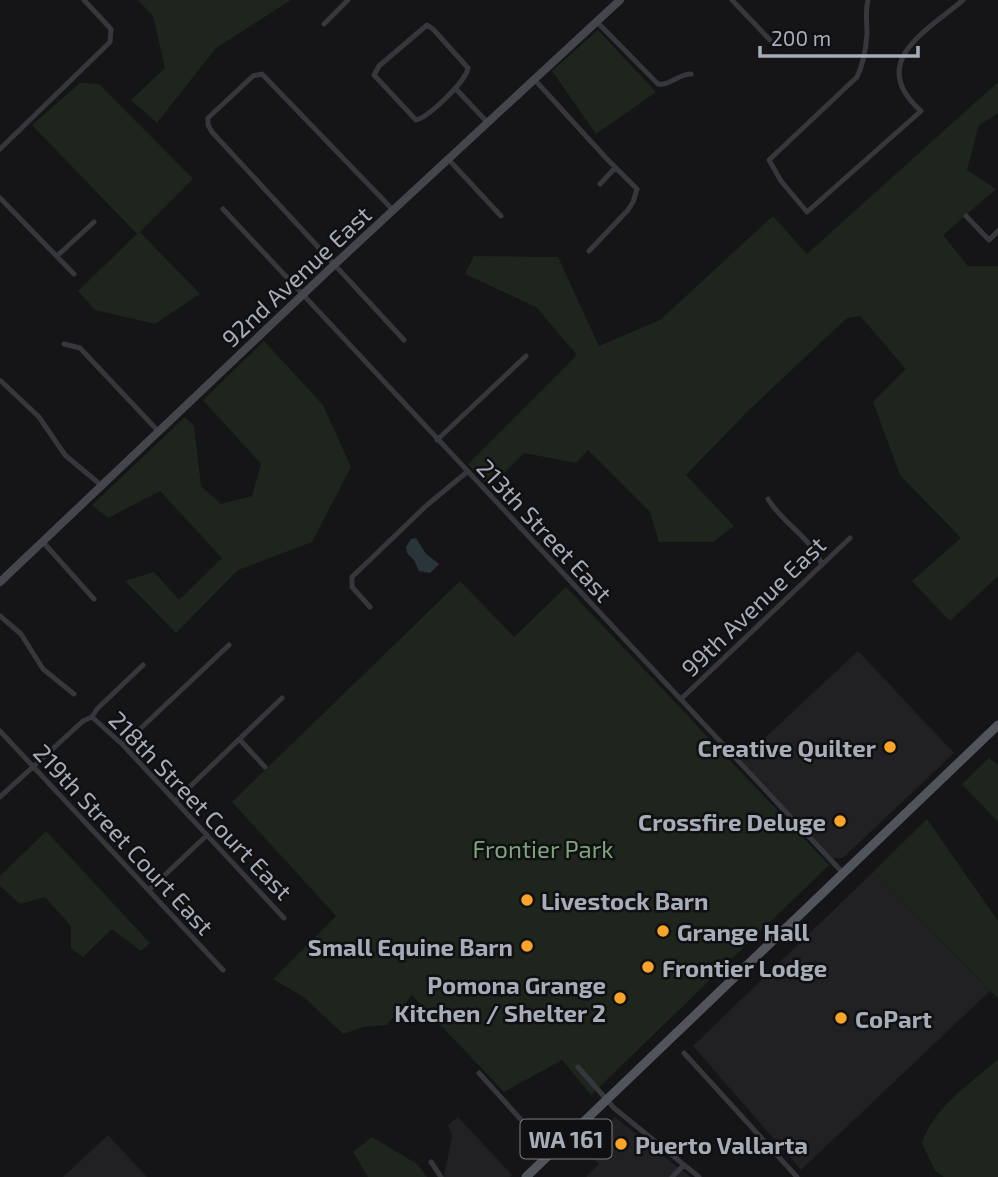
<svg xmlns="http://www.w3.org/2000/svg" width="998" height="1177" viewBox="0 0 998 1177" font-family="'Exo 2',sans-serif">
  <rect width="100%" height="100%" fill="#151517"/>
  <path fill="#212124" d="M858,651L954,753L843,858H832L741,760Z
    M874,871L990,991L801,1170L693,1046Z
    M458,1117L512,1175L510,1177H444L452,1136L448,1125Z
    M615,1117L676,1166L691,1177H586L599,1164L582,1146Z
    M108,1135L147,1177H63Z"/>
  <path fill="#1d251d" d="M138,0H291L216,48L157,123L131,100L165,68L153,16Z
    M598,30L656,92L596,134L552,71Z
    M998,82V113L979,125L967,170L996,189L943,235L968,266H998V576L950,621L912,581L961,538L900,475L873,402L906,369L860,316L847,318L748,411L686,475L734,526L713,542H659L650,512L588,450L576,463L524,453L490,487L468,464L577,355L536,307L465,274L474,256L558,257L599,346L660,320L773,216L807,254Z
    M80,83L99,84L193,179L140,232L200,294L155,324L95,310L78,291L137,234L32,125Z
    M264,341L323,405L351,467L312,542L238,570L176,633L125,581L154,572L179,600L222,558L160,491L108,518L92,505L185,417L194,426L201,486L221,504L252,496L261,464L203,400Z
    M460,581L514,637L566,587L829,865L591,1095L562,1060L504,1092L412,995L387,1025L364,1027L343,1034L305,998L273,979L336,916L232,802Z
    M989,758L998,765V822L962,784Z
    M927,819L998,921V999L874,871Z
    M46,831L150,943L141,951L112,929L83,957L71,948V926L45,897L20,904L0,886V876Z
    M998,1059V1177H944L935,1171L922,1143C933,1108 971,1083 998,1059Z
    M372,1137L417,1164L427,1177H368L353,1152Z"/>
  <path fill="#2a353b" d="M416,538L426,554L439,564L430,573L419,571L414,560L407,553L406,547L411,539Z"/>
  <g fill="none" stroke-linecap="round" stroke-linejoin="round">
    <path stroke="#36373c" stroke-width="5" d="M732,0L770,40
      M868,0C865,12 867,22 867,34C866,48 863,65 857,77L769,160L781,181L807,212L921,111C866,62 927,31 963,0
      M597,22L658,84C670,86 678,74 691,74
      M324,24L348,0
      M427,25L433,29L468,68C466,81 429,117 416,120L374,75L379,66Z
      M534,79L606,158L637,189L633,202L628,210L589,251
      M455,88L488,123
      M0,149L110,42L111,29L84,0
      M449,160L501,216
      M600,184L615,168
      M0,198L74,274
      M223,209L843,873
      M394,211L262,74L253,76L208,118V125L212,132L404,340
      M966,216L989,240L998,231
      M58,255L94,222
      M64,344L80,348L159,432
      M1,381L39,417L65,455L102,486
      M437,440L526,356
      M768,499C782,523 812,538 822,565
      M43,542L94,599
      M370,607L352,587V577L427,505L467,472
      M0,616L21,634L43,669L74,694
      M681,699L850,538
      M92,717L123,745L284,918
      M0,731L223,970
      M240,740L265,767
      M123,745L229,645
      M0,797L83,721L92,717L97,709L143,665
      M175,801L282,698
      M149,890L207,835
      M684,1053L797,1177
      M578,1067L614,1108L699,1177
      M479,1073L551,1153
      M431,1162L441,1177
      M672,1177L683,1166"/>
    <path stroke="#44464c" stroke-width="8" d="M0,582L335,264L620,0"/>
    <path stroke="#52545b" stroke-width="9" d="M526,1177L998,725"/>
  </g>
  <g fill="#faa429" stroke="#101012" stroke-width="2.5">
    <circle cx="890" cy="747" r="7"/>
    <circle cx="840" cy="821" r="7"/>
    <circle cx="527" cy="900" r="7"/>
    <circle cx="663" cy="931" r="7"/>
    <circle cx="527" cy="946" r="7"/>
    <circle cx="648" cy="967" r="7"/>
    <circle cx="620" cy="998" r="7"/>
    <circle cx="841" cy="1018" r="7"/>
    <circle cx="621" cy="1144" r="7"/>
  </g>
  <g text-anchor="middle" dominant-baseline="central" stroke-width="5" stroke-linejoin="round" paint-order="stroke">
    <rect fill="#101012" stroke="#797e86" stroke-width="2" x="520.5" y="1119.5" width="91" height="39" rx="5"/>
    <g font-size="23" font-weight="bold" fill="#a6adb8">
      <text x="566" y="1139">WA 161</text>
    </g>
    <g font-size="24" fill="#a6adb8" stroke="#101012">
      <text transform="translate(296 276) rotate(-43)">92nd Avenue East</text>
      <text transform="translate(545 530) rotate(47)">213th Street East</text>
      <text transform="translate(753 606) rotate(-44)">99th Avenue East</text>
      <text transform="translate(201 805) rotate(46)">218th Street Court East</text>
      <text transform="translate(124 839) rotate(47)">219th Street Court East</text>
    </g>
    <g font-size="24" font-weight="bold" fill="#a6adb8" stroke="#101012" text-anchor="start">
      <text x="876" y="747" text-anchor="end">Creative Quilter</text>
      <text x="826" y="821" text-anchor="end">Crossfire Deluge</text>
      <text x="541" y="900">Livestock Barn</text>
      <text x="677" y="931">Grange Hall</text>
      <text x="513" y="946" text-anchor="end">Small Equine Barn</text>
      <text x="662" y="967">Frontier Lodge</text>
      <text x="606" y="984" text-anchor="end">Pomona Grange<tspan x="606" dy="28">Kitchen / Shelter 2</tspan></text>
      <text x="855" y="1018">CoPart</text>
      <text x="635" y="1144">Puerto Vallarta</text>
    </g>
    <g font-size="24" fill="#7da47c" stroke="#101012">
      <text x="543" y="848">Frontier Park</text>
    </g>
  </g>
  <path d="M760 46v10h158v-10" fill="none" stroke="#a6adb8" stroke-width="3.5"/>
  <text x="771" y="46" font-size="21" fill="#a6adb8" stroke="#101012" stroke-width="5" paint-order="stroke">200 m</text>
</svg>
